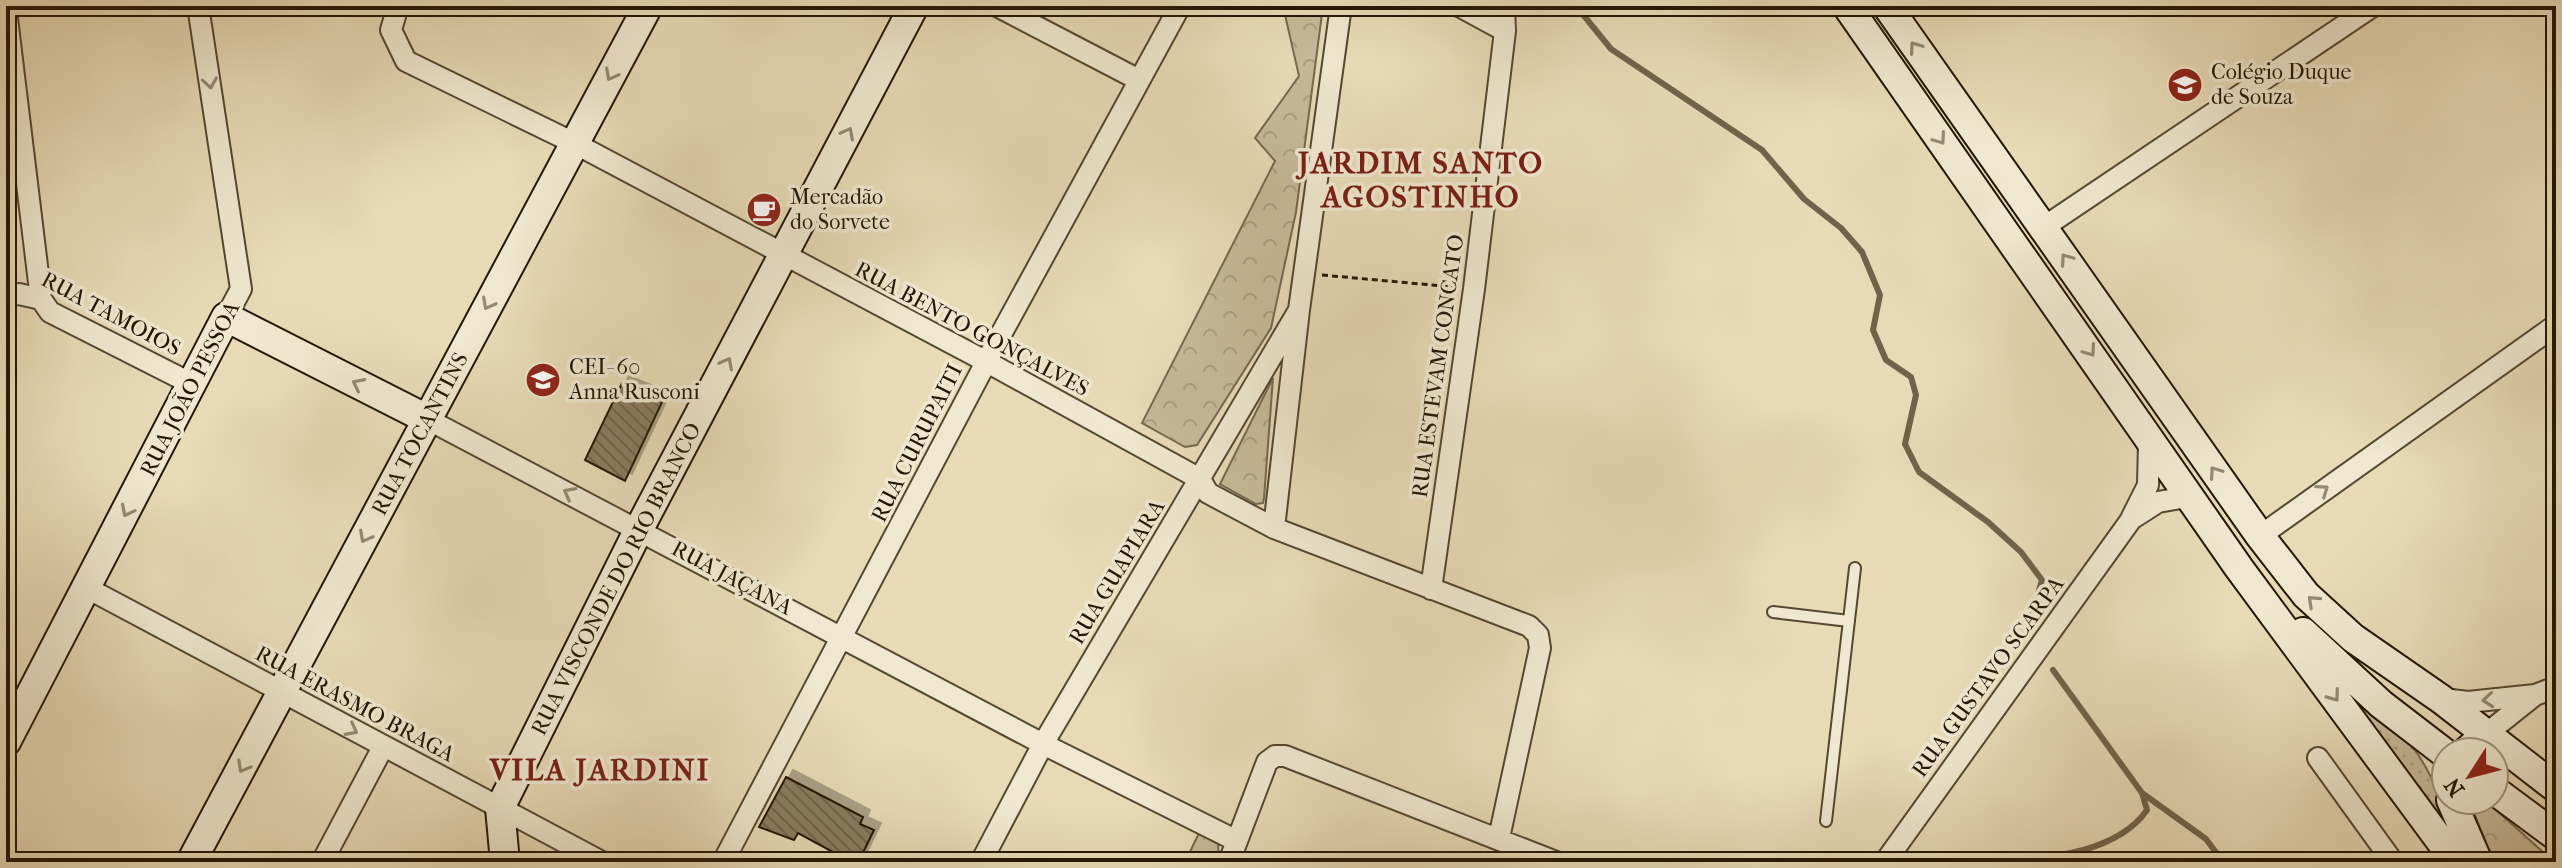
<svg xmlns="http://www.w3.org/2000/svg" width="2562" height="868" viewBox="0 0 2562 868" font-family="'IM FELL French Canon',serif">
  <defs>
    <pattern id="grass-dots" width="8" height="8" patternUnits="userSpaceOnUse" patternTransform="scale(2)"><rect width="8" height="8" fill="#c6b997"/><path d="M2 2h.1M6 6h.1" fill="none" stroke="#aa9e80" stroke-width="1.8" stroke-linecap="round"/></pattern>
    <pattern id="park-crowns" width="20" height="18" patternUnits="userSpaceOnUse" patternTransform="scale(2)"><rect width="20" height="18" fill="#c6b997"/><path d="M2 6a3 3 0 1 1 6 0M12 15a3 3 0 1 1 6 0" fill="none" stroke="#aa9e80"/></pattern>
    <pattern id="building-back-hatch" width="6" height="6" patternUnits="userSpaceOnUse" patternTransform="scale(2)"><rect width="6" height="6" fill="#897c60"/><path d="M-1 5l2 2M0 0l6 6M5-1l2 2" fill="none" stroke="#70654d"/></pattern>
    <filter id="shadow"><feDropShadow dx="7" dy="-7" stdDeviation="0" flood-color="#0004"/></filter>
  </defs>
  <rect width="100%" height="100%" fill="#e7dab5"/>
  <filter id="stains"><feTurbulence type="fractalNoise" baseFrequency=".0025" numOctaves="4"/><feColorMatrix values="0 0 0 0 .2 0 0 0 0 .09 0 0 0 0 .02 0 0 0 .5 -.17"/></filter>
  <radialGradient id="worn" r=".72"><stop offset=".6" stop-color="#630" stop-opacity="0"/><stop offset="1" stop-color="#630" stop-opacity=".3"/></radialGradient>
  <path fill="url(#grass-dots)" stroke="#75684e" stroke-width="2" d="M2338,684C2357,699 2380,712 2397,729C2430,760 2444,809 2461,849Z"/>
  <path fill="url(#park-crowns)" stroke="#75684e" stroke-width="2" d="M1283,6H1323L1296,212L1271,328L1197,445L1185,447L1142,423L1275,161L1255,138L1299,76Z
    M1273,378L1264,498L1263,503L1256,504L1220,484Z
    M2485,800L2554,862H2493L2470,802Z
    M1200,831L1218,844L1219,862H1185Z"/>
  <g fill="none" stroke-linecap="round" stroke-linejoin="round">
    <path stroke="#71634a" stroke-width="6" d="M1576,6L1611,49L1762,150L1804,199L1841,228L1862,252L1880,295L1873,330L1886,360L1911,377L1916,395L1905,444L1919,472L1988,522L2021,552L2042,580L2028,628
      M2053,670L2142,793L2206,839L2223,862
      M2004,862C2051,858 2118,852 2147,810L2142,793"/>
  </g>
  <path fill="url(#building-back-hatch)" stroke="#241604" stroke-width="2" filter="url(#shadow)" d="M622,383L663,400L625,481L585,460Z
    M786,777L863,817L860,824L874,830L859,861L844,858L798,833L794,840L759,827Z"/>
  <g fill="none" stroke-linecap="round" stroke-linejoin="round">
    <defs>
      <path id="lane" d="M1773,612L1849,621
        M1826,821L1855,568"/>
      <path id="street" d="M198,6L241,289L226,317
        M398,6L391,30L406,61L574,143L987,362L1200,479L1208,493L1274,528L1529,626L1538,635L1540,648L1499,838
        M997,6L1139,80
        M1459,6L1505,31
        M6,10L41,299
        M2044,227L2373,6
        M6,296L19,294L41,299L50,312L192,384
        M427,419L1043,744L1237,841
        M2133,518L2158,502L2192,496
        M1274,528L1299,310L1341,6
        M2260,536L2556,325
        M87,588L602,862
        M1431,589L1474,289L1505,31L1504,6
        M2443,699L2468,702L2535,695
        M2486,734L2535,695L2556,687
        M2318,758L2393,862
        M6,861L8,862
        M322,862L383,747
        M723,862L993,349L1180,6
        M981,862L1043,744L1299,310
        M1229,862L1267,762L1275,756H1285L1556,862
        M1885,862L2130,521L2148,485L2149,442"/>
      <path id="secondary" d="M1847,6L2239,568L2456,862
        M1887,6L2260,536L2306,595L2353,638L2441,699L2556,788
        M2303,632L2381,704L2446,754
        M6,742L226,317L427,419
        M2466,752L2486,734
        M2494,790L2556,836
        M2451,800L2478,862
        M191,862L648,6
        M505,862L500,808L639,529L914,6"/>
    </defs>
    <use href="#lane" stroke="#554730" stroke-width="14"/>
    <use href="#street" stroke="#554730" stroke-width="24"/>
    <use href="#secondary" stroke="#241604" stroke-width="32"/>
    <path stroke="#241604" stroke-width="3" stroke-dasharray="6 4" stroke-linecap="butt" d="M1322,275L1454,287"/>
    <use href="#lane" stroke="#efe7cf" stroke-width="10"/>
    <use href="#street" stroke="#efe7cf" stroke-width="20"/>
    <use href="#secondary" stroke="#efe7cf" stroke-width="28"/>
  </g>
  <defs><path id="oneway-chevron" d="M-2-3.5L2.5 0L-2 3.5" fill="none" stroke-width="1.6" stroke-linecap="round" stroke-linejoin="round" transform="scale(2)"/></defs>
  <g stroke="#948974">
    <use href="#oneway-chevron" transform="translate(1915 47) rotate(-125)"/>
    <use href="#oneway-chevron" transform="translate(611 75) rotate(118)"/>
    <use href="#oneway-chevron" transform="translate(210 83) rotate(81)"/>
    <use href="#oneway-chevron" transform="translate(848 133) rotate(-62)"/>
    <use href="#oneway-chevron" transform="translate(1940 139) rotate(55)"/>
    <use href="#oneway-chevron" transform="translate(2066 259) rotate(-125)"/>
    <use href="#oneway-chevron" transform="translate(488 304) rotate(118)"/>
    <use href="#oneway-chevron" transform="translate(2090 351) rotate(55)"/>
    <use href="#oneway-chevron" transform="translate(727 363) rotate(-62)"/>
    <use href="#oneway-chevron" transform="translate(358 384) rotate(-153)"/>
    <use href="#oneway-chevron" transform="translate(2215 472) rotate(-125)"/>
    <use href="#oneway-chevron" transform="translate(2323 490) rotate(-35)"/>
    <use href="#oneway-chevron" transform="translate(569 493) rotate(-152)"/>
    <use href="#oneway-chevron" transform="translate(127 511) rotate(117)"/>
    <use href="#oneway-chevron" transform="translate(365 537) rotate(118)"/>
    <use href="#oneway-chevron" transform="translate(2313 601) rotate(-137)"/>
    <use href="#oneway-chevron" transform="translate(2334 696) rotate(54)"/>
    <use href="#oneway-chevron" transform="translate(2488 700) rotate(175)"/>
    <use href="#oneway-chevron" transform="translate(352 730) rotate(28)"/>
    <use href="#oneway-chevron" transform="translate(243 767) rotate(119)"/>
  </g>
  <defs>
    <symbol id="school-disc" viewBox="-11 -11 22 22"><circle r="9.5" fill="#8f2418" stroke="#efe7cf"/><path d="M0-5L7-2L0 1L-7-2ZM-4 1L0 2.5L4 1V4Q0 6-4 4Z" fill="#fff"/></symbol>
    <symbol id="cafe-disc" viewBox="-11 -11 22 22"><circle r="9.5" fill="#8f2418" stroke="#efe7cf"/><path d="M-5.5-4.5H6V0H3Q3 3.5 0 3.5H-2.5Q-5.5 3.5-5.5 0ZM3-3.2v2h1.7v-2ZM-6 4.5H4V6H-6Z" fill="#fff"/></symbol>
  </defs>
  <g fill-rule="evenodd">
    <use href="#school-disc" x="2165" y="65" width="40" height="40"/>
    <use href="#cafe-disc" x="744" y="190" width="40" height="40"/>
    <use href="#school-disc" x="523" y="360" width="40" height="40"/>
  </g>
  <g text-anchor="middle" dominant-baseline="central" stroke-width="7" stroke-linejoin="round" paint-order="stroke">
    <g font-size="22" fill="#241604" stroke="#efe7cf" text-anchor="start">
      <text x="2211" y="72">Colégio Duque<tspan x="2211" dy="25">de Souza</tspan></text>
      <text x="790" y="197">Mercadão<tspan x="790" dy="25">do Sorvete</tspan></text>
      <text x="569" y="367">CEI- 60<tspan x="569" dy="25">Anna Rusconi</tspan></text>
    </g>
    <g font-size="22" fill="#241604" stroke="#efe7cf">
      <text transform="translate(111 314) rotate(28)">RUA TAMOIOS</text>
      <text transform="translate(972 329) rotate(28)">RUA BENTO GONÇALVES</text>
      <text transform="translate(1438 366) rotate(-82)">RUA ESTEVAM CONCATO</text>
      <text transform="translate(190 389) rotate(-63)">RUA JOÃO PESSOA</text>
      <text transform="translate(420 434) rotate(-62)">RUA TOCANTINS</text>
      <text transform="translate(917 443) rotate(-63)">RUA CURUPAITI</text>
      <text transform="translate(1117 572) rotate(-59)">RUA GUAPIARA</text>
      <text transform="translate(732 578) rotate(28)">RUA JAÇANA</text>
      <text transform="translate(616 579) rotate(-63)">RUA VISCONDE DO RIO BRANCO</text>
      <text transform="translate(1988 677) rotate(-54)">RUA GUSTAVO SCARPA</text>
      <text transform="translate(355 704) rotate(28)">RUA ERASMO BRAGA</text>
    </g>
    <g font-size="30" font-weight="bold" letter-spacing="2" fill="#7a1f14" stroke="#efe7cf">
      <text x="1421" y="163">JARDIM SANTO<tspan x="1421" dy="34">AGOSTINHO</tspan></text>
      <text x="600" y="770">VILA JARDINI</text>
    </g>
  </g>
  <rect width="2562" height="868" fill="none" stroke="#e7dab5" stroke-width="32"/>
  <rect x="8" y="8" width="2546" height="852" fill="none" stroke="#241604" stroke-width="4"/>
  <rect x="16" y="16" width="2530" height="836" fill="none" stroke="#241604" stroke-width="2"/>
  <g transform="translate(2470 776) rotate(234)"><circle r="38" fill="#efe7cf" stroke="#9e937e" stroke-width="2"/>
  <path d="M0-6L14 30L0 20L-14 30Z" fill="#8f2418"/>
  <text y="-12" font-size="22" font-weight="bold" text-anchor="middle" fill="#241604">N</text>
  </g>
  <rect width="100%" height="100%" filter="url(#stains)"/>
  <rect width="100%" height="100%" fill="url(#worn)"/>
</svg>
